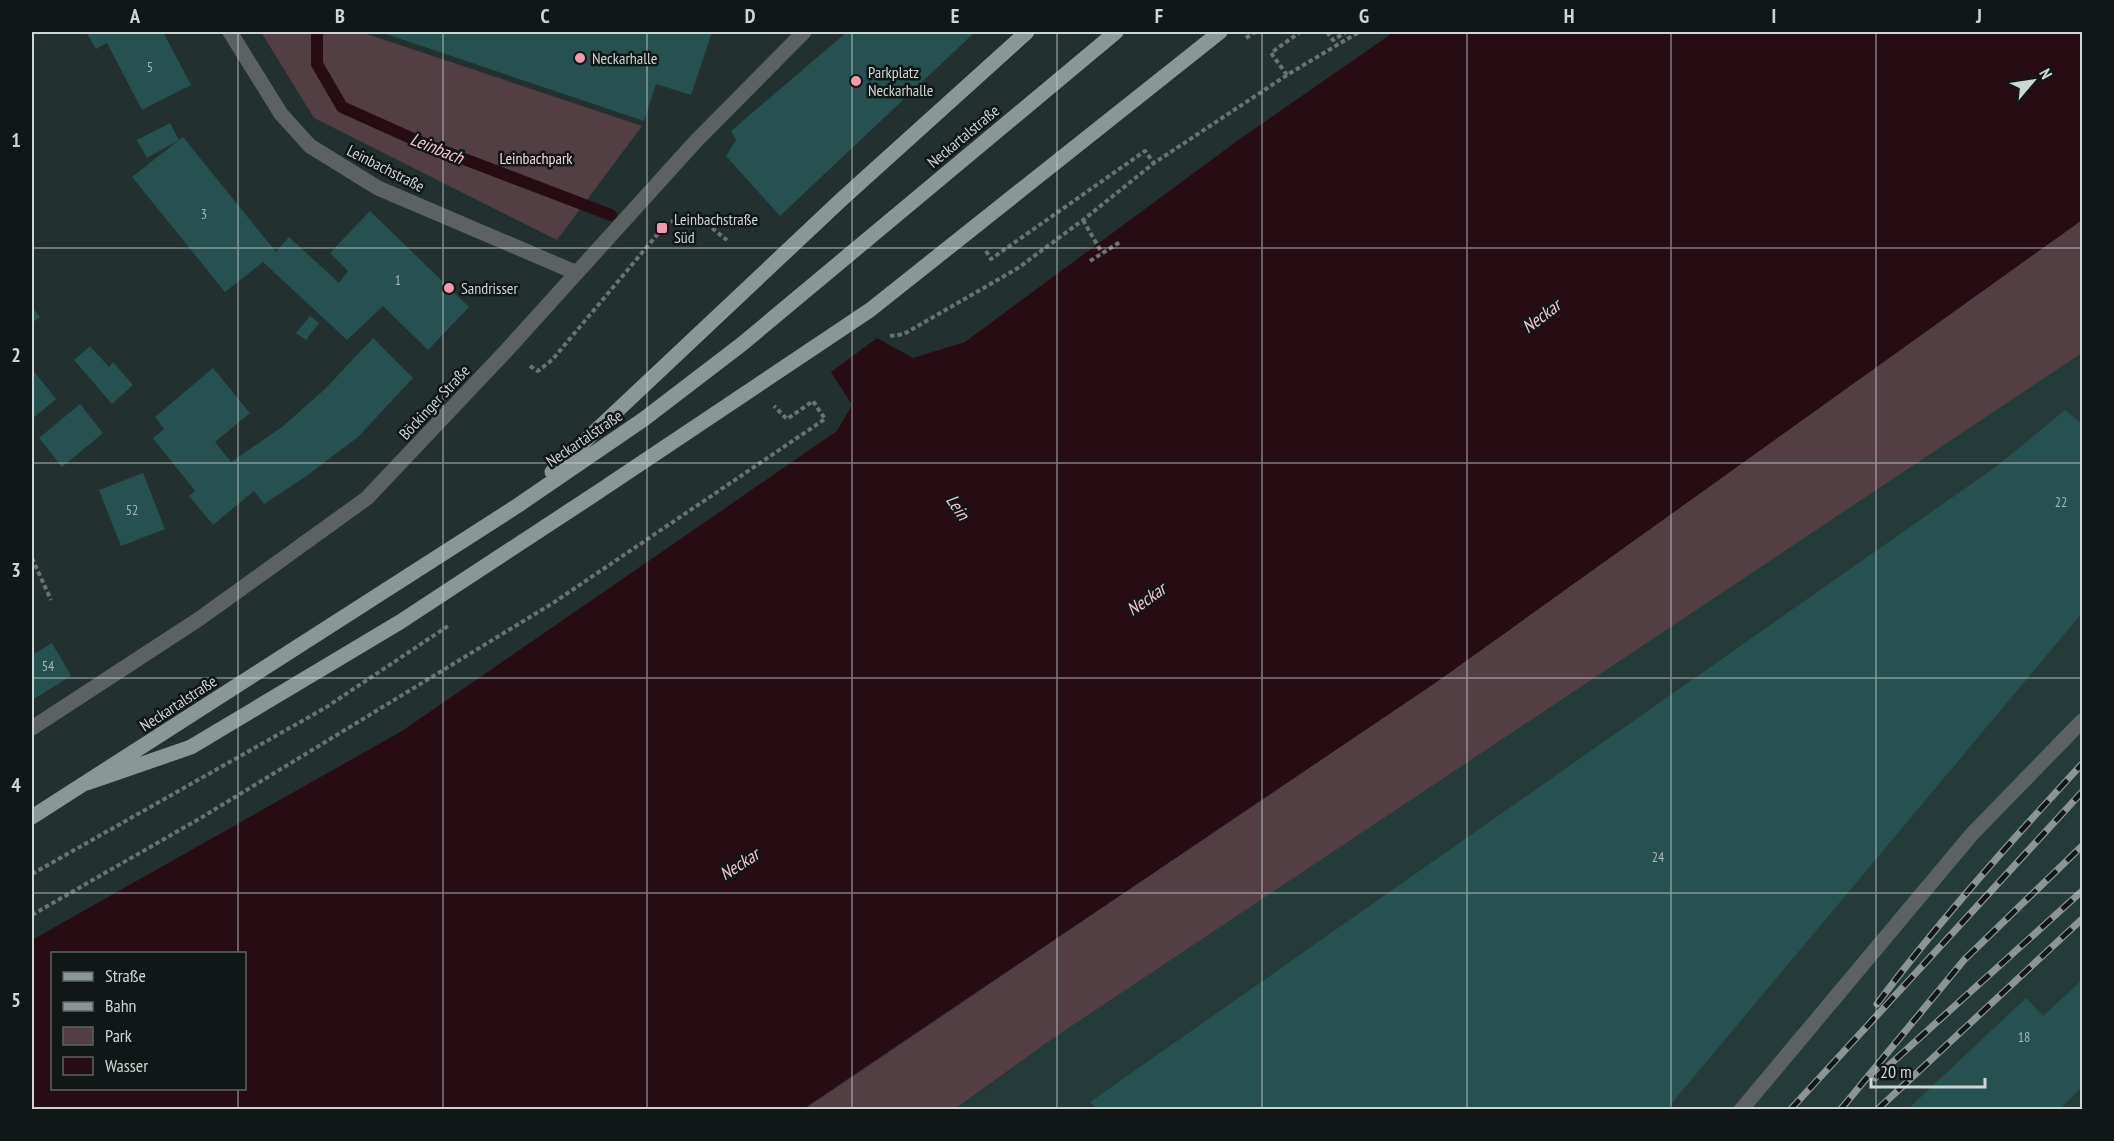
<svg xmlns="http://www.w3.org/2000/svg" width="2114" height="1141" viewBox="0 0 2114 1141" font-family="'PT Sans Narrow',sans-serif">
  <rect width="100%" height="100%" fill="#223030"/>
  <path fill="#243b3a" d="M2082,353V1109L955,1110L1052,1039Z"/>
  <path fill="#533e43" d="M261,32H368L367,34L642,126L557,240L314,118Z
    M2082,220V353L1052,1039L955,1109L803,1110L1435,683Z"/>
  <path fill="#280c14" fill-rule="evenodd" d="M1394,32H2082V220L1435,683L803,1109H32V940L402,731L837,431L852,405L831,372L877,338L913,358L965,342L1237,141ZM52,954H244V1088H52Z"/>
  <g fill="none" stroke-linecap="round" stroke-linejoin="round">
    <path stroke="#280c14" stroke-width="12" d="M317,32V64L342,107L422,143L611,215"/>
  </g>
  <path fill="#265150" d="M86,32H163L191,85L142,110L107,43L96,49Z
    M380,32H712L691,95L656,84L644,121Z
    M847,32H975L780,216L726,156L736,140L731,131Z
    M170,123L179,140L183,137L276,252L289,237L339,283L348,271L330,253L370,211L469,307L428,350L383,306L347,340L263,262L225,292L132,177L179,140L147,158L137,140Z
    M32,307L40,317L32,323Z
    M310,316L319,323L306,340L296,333Z
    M373,338L413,378L358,437L305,477L264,504L254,491L213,525L189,496L195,491L153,438L164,429L155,417L213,368L250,413L215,442L231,462L282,427L325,389Z
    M90,346L109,367L113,362L133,385L112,404L74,360Z
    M32,369L56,399L32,419Z
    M80,404L103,433L62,467L39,438Z
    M2065,410L2082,424V613L1666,1110H1099L1090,1102L1997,466Z
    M143,473L165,529L121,546L99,490Z
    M52,643L71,676L32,700V655Z
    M2082,980V1087L2059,1110H1907L2026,998L2043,1016Z"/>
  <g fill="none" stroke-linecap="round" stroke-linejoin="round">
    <path stroke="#687373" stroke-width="4" stroke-dasharray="4.5 3" stroke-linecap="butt" d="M1327,32L1333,40L1346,32
      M1246,38L1255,32
      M1287,75L1271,53L1300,32
      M1083,220L1102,253
      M986,251L991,259L1145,151L1154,163
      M1090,261L1120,242
      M890,336L904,334L1018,268L1083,220L1154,163L1287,75L1359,32
      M530,366L538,371L552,360L667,223C702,211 701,221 727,240
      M32,558L51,600
      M32,874L325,708L448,626
      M32,915L204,816L553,603L825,419L813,401L787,419L774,406"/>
    <path stroke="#5c6262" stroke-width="15" d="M230,32L281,114L310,146L378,188L577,273
      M32,728L199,619L367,498L506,351L696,141L804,32
      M1741,1110L1972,834L2082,721"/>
    <path stroke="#899796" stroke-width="15" d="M552,472L842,199L1027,32
      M87,783L191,747L400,622L595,494L870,310L1220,32
      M32,817L517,506L644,419L742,344L1116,32"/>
    <defs>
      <path id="rail" d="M1877,1004C1940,920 2011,841 2082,764
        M1875,1078L2082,891
        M1841,1109L1964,960L2082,846
        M1790,1110L2082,792
        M1877,1110L2082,919"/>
    </defs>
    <use href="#rail" stroke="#8a9594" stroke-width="7"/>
    <use href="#rail" stroke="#111716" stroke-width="4.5" stroke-dasharray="14" stroke-linecap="butt"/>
  </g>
  <path fill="none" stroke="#cdd6d5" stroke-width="1.5" stroke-opacity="0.55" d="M238,32V954M443,32V1110M647,32V1110M852,32V1110M1057,32V1110M1262,32V1110M1467,32V1110M1671,32V1110M1876,32V1110M32,248H2082M32,463H2082M32,678H2082M32,893H2082M238,1088V1110"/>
  <g fill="#f29aae" stroke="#111716" stroke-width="2">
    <circle cx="580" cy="58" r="6"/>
    <circle cx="856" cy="81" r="6"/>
    <rect x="656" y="222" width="12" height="12" rx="3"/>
    <circle cx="449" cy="288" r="6"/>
  </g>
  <g text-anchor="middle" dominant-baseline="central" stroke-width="5" stroke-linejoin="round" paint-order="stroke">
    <g font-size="14" fill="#a3b5b4">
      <text x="150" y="67">5</text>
      <text x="204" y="214">3</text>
      <text x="398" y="280">1</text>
      <text x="2061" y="502">22</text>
      <text x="132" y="510">52</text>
      <text x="48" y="666">54</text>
      <text x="1658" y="857">24</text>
      <text x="2024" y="1037">18</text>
    </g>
    <g font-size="16" fill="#cdd6d5" stroke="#111716" text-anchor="start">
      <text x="592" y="58">Neckarhalle</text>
      <text x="868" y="72">Parkplatz<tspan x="868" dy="18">Neckarhalle</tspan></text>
      <text x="674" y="219">Leinbachstraße<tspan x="674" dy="18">Süd</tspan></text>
      <text x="461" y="288">Sandrisser</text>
    </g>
    <g font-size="16" fill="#cdd6d5" stroke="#111716">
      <text transform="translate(963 136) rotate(-40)">Neckartalstraße</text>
      <text transform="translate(386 168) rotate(27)">Leinbachstraße</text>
      <text transform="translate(434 402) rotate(-47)">Böckinger Straße</text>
      <text transform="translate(584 438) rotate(-34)">Neckartalstraße</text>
      <text transform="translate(178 703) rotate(-33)">Neckartalstraße</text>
    </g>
    <g font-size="16" fill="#fdd4dc" stroke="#111716">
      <text x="536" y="158">Leinbachpark</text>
    </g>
    <g font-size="18" font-style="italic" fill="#f9c3cf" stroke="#111716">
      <text transform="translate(437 148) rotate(22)">Leinbach</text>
      <text transform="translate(1541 316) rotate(-37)">Neckar</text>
      <text transform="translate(958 507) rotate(55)">Lein</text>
      <text transform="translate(1146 599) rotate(-35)">Neckar</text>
      <text transform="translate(739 864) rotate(-33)">Neckar</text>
    </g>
  </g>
  <rect width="2114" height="1141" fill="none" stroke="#111716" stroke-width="66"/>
  <rect x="51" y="952" width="195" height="138" fill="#111716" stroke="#5c6362" stroke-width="1.5"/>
  <rect x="63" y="972" width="30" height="9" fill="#899796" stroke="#5c6362" stroke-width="1.5"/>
  <text x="105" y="982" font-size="18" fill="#cdd6d5">Straße</text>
  <rect x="63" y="1002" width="30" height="9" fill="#8a9594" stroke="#5c6362" stroke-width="1.5"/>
  <text x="105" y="1012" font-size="18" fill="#cdd6d5">Bahn</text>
  <rect x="63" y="1027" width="30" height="18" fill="#533e43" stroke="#5c6362" stroke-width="1.5"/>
  <text x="105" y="1042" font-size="18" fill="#cdd6d5">Park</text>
  <rect x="63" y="1057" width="30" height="18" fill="#280c14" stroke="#5c6362" stroke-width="1.5"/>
  <text x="105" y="1072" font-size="18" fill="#cdd6d5">Wasser</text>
  <g transform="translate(2033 81) rotate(61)" stroke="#111716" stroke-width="4.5" paint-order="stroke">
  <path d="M0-4.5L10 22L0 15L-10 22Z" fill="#cdd6d5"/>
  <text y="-9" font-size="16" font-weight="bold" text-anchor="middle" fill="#cdd6d5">N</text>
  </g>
  <path d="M1871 1078v9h114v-9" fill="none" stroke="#cdd6d5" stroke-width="3"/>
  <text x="1880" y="1078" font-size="18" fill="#cdd6d5" stroke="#111716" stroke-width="4.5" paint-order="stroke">20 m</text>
  <rect x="33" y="33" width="2048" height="1075" fill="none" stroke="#cdd6d5" stroke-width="2"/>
  <g font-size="20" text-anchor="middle" font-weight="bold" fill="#cdd6d5">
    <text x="135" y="23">A</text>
    <text x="340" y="23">B</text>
    <text x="545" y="23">C</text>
    <text x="750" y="23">D</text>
    <text x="955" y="23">E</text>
    <text x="1159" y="23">F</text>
    <text x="1364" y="23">G</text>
    <text x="1569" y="23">H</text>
    <text x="1774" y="23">I</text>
    <text x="1979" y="23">J</text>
    <text x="16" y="147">1</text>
    <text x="16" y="362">2</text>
    <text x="16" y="577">3</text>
    <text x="16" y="792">4</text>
    <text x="16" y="1007">5</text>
  </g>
</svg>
